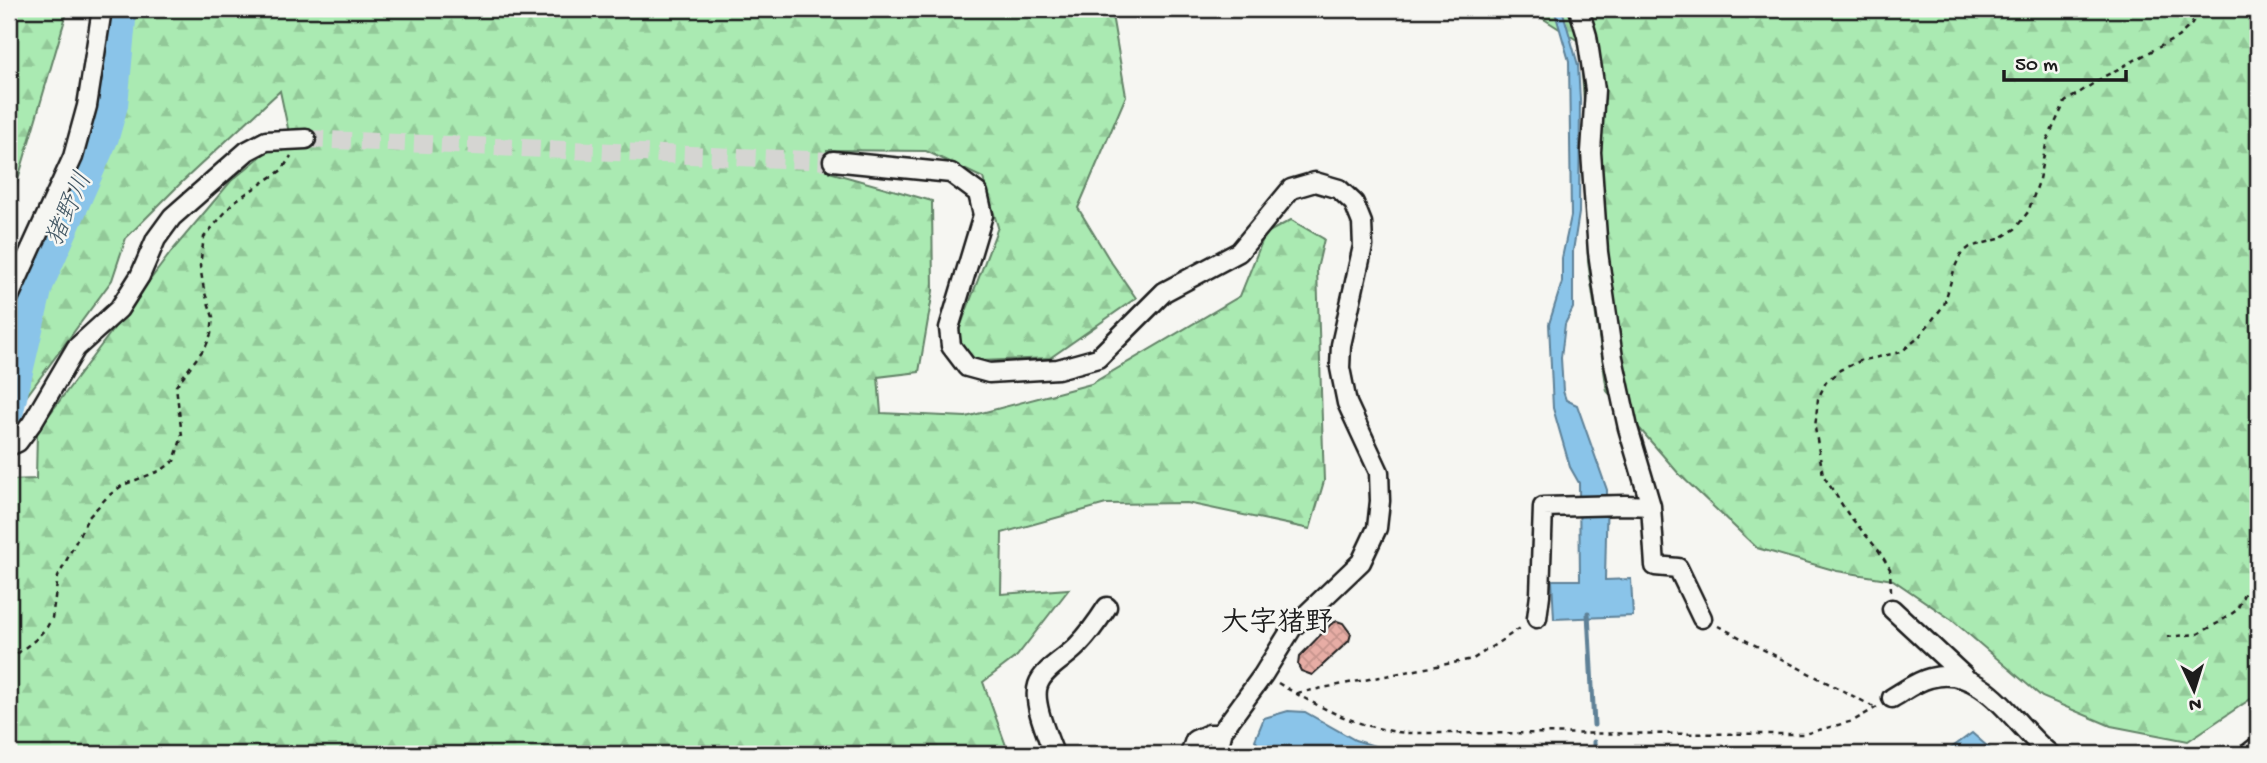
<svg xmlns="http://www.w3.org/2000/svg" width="2267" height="763" viewBox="0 0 2267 763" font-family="'Gochi Hand','Klee One',sans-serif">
  <defs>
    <pattern id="forest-firs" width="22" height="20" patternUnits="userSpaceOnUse" patternTransform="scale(1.75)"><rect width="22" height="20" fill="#aaeab2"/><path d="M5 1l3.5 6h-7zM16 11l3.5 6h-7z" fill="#92c898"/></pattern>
    <pattern id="building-cross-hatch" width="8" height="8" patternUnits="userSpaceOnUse" patternTransform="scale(1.75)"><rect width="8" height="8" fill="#e7ada5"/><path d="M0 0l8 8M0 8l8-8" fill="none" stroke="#c6948d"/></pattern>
  </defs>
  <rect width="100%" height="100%" fill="#f6f6f2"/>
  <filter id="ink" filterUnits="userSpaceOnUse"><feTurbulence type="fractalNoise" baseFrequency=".0143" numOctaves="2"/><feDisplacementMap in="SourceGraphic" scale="14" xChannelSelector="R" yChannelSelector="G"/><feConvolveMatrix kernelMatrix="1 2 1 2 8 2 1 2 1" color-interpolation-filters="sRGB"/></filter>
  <g filter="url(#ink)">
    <path fill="url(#forest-firs)" stroke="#638367" stroke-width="2" d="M9,9H68L9,210Z
      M118,9H1111L1126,96L1078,208L1109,259L1136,298L1050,358L958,362L956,338L998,227L983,178L926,151L827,150L829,172L932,201L933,291L919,372L878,377L881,413L966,417L1091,384L1240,296L1265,234L1291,220L1324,239L1317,269L1324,481L1310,529L1187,503L1106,504L1002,533L1001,594L1069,589L1017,656L983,682L1009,754H9V480L36,479L37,431L171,252L231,181L289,133L280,91L183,181L126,238L112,280L9,420V342L54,243Z
      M1528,9H2258V694L2188,741L2111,726L2042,697L1952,620L1893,580L1837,571L1757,548L1679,474L1607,391L1588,262L1585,117L1580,42Z"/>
    <path fill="#8ac4e9" stroke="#5e8197" stroke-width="2" d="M1554,9H1562L1578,65L1580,100L1579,213L1573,251V308L1565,324L1561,358L1563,391L1566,400L1577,405L1607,490L1605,580L1631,579L1633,616L1554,619L1552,580H1580L1579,483L1570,467L1553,408L1549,324L1562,282V258L1571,216L1569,61Z
      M1288,711L1305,712L1355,740L1381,748L1468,754H1265L1255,740L1264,718Z
      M1972,733L1996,754H1943Z"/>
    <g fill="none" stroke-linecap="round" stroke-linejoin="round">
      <path stroke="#5e8197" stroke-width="5" d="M1588,613L1594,725
        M1594,742V754"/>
      <path stroke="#8ac4e9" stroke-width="30" d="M9,410L38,286L104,137L113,105L122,9"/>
    </g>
    <path fill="url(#building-cross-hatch)" stroke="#1c1c1c" stroke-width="2" d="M1337,621L1343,623L1351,634L1349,641L1312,675L1301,671L1298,665L1299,657L1331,624Z"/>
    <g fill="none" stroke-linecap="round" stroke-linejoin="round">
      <path stroke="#d5d5d2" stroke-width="18" stroke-dasharray="18 9" stroke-linecap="butt" d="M306,139L833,161"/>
      <defs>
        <path id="minor" d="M833,161L951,173L978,193L983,215L949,328L951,346L967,367L989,373L1058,369L1098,358L1164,292L1239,252L1291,189L1315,182L1339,189L1354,203L1362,223L1363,246L1341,345L1340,368L1347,403L1379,472L1380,501L1377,528L1361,562L1292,628L1263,675L1223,730L1217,754
          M9,297L73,157L87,106L102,9
          M9,446L18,442L32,423L76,348L119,309L140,276L156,239L172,217L247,151L266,141L306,139
          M1651,506L1655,566L1678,568L1702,618
          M1892,609L1964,676
          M1537,618L1540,595L1543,507L1625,505L1651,506L1628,428L1613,358L1598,252L1591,152L1595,90L1587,36L1579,9
          M1892,698C1904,691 1917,681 1930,678C1984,663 2014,726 2050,754
          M1054,754C1048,737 1032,703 1038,685C1043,669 1066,658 1077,646C1089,634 1098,621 1107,607
          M1190,754L1195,740L1209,734H1222
          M2248,754L2258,746"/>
      </defs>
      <use href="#minor" stroke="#1c1c1c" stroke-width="23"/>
      <path stroke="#1c1c1c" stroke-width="2.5" stroke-dasharray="5 5" stroke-linecap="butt" d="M1891,591L1890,569L1879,551L1848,514L1823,475L1815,428L1818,399L1826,382L1840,370L1860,361L1901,352L1918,338L1944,305L1955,267L1961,254L1970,247L1999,239L2015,229L2028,212L2038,184L2047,140L2065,102L2105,76L2178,37L2192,24L2198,9
        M1718,626L1876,708
        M2167,637L2198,634L2218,623L2237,610L2245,592L2258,577
        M9,660L35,640L47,627L52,618L58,577L88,518L108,496L123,485L162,470L174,461L182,436L176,386L206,346L211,334L213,317L204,290L200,266L204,237L235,201L282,170L291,156
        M1278,683C1318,707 1358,728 1406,733L1804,734L1853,721L1877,707
        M1297,693L1473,659L1522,627"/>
      <use href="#minor" stroke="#f6f6f2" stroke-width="18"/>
    </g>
  </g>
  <g text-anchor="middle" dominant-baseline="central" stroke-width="5" stroke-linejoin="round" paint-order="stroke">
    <g font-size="26" font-style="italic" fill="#425764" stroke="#f6f6f2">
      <text transform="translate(71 210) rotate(-66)">猪野川</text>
    </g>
    <g font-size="28" font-weight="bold" fill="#1c1c1c" stroke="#f6f6f2">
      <text x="1277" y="624">大字猪野</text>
    </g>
  </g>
  <rect width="2267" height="763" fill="none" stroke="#f6f6f2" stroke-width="35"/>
  <rect x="18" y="18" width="2232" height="728" fill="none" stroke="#1c1c1c" stroke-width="2.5" filter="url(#ink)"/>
  <g transform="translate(2194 690) rotate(176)" stroke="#f6f6f2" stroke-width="5" paint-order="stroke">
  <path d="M0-5L12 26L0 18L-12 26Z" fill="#1c1c1c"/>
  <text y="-10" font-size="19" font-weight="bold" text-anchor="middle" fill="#1c1c1c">N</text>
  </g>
  <path d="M2004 70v10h122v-10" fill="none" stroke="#1c1c1c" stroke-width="3.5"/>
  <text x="2015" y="70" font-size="21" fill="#1c1c1c" stroke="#f6f6f2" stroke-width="5" paint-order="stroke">50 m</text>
</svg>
